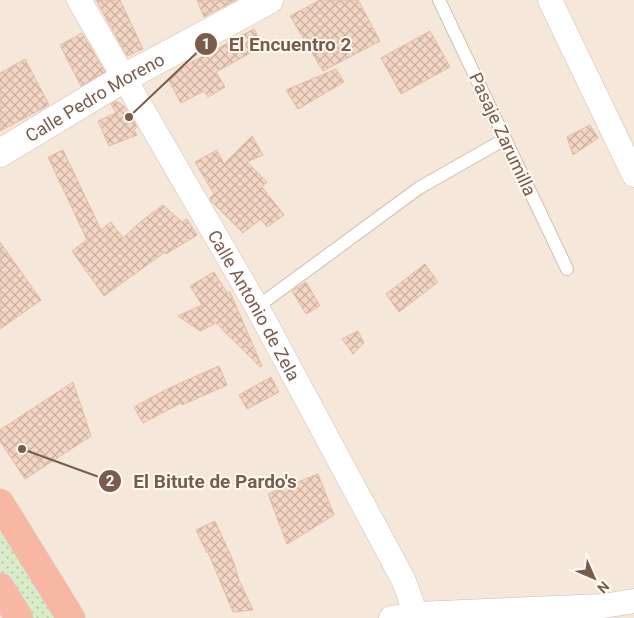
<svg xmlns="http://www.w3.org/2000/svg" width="634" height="618" viewBox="0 0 634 618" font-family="Roboto,sans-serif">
  <defs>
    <pattern id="park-dots" width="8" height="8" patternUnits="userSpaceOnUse" patternTransform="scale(1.25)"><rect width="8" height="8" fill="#d8ecc9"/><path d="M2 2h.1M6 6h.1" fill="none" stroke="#b4c2a5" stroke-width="1.8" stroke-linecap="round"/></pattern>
    <pattern id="building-cross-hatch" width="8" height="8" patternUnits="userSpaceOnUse" patternTransform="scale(1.25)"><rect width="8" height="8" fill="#f3d5c3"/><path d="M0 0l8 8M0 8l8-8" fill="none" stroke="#cab0a1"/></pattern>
  </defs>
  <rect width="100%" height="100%" fill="#fdf6ec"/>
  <path fill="#f5e8da" d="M0,0H634V618H0Z"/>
  <path fill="url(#park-dots)" d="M0,524L57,618H22L0,581Z"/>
  <path fill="url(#building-cross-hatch)" stroke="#e6bba3" d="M96,0H120L143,49L127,56Z
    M197,0H236L204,17Z
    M320,0H358L380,41L323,71L290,16Z
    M254,29L263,46L216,72L225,87L208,97L204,91L181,103L168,79L190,63Z
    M430,31L450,67L401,94L381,58Z
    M82,33L105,72L81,86L60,45Z
    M25,59L49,105L0,131V73Z
    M336,69L344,82L298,109L286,90Z
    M116,101L124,106L137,127L134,130L137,135L109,146L98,121L116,113L111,104Z
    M590,125L598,138L573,155L567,137Z
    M252,136L263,155L247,162L267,182L262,187L284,215L267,227L261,219L243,233L211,201L210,198L214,194L195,162L217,150L224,164Z
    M63,150L101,230L111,222L123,238L139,223L163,205L182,222L187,219L197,235L166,254L165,252L104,296L72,251L87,240L48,157Z
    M0,242L41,300L0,329Z
    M425,264L438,282L399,312L386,294Z
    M214,272L227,293L230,292L262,366L260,367L216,323L200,331L178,316L202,305L190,286Z
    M306,282L320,306L306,314L292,291Z
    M358,331L364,343L353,354L342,339Z
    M219,366L227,385L182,405L181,403L143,423L134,407L167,389Z
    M271,377L279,392L247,409L239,395Z
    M73,382L91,436L25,479L0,441V430Z
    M318,474L334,515L287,544L268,494Z
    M215,521L234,563L239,580L253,610L233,612L208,552L207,553L196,530Z"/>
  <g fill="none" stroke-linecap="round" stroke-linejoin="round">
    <defs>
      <path id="lane" d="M439,0L567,269
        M257,307L419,188L505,139"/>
      <g id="street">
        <path id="s1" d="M79,0L257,307L404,581L417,618"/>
        <path d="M550,0L634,175"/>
        <path d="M391,618L417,614L603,606L634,601"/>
      </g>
      <g id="secondary">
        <path id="s2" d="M0,153L124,78L269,0"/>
      </g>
      <path id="highway" d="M0,503L71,618
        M0,587L19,618"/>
    </defs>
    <use href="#lane" stroke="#d1beb0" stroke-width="14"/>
    <use href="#street" stroke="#d1beb0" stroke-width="25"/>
    <use href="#secondary" stroke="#d6c0b0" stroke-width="29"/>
    <use href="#highway" stroke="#dad1cd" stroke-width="29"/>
    <use href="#lane" stroke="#fff" stroke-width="12"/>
    <use href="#street" stroke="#fff" stroke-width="24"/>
    <use href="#secondary" stroke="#fff" stroke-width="28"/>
    <use href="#highway" stroke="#f7b7a3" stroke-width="28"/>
  </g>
  <g text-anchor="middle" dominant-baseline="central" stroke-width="4" stroke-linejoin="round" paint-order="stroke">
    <g font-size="18" fill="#7a5c4d" stroke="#fffaf3">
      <text stroke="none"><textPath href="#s2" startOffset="110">Calle Pedro Moreno</textPath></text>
      <text transform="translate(503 134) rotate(65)">Pasaje Zarumilla</text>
      <text stroke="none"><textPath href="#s1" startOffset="352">Calle Antonio de Zela</textPath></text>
    </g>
  </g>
  <path fill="none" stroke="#7a5c4d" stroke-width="2" d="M129 117L206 44M22 449L110 481"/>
  <g fill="#7a5c4d" stroke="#fffaf3" stroke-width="2">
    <circle cx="129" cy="117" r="5"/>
    <circle cx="22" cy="449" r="5"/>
    <circle cx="206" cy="44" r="12"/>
    <circle cx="110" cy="481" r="12"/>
  </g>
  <g font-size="15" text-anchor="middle" font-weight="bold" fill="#fff">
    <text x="206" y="49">1</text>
    <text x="110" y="486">2</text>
  </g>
  <g font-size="19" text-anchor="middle" font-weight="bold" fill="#7a5c4d" stroke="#fffaf3" stroke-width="4" stroke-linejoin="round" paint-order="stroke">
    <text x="290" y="51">El Encuentro 2</text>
    <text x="215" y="488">El Bitute de Pardo's</text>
  </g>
  <g transform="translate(594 578) rotate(135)" stroke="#fffaf3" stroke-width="4" paint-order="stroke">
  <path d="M0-4L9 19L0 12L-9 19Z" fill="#7a5c4d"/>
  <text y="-8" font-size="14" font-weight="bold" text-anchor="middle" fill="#7a5c4d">N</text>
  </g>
</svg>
